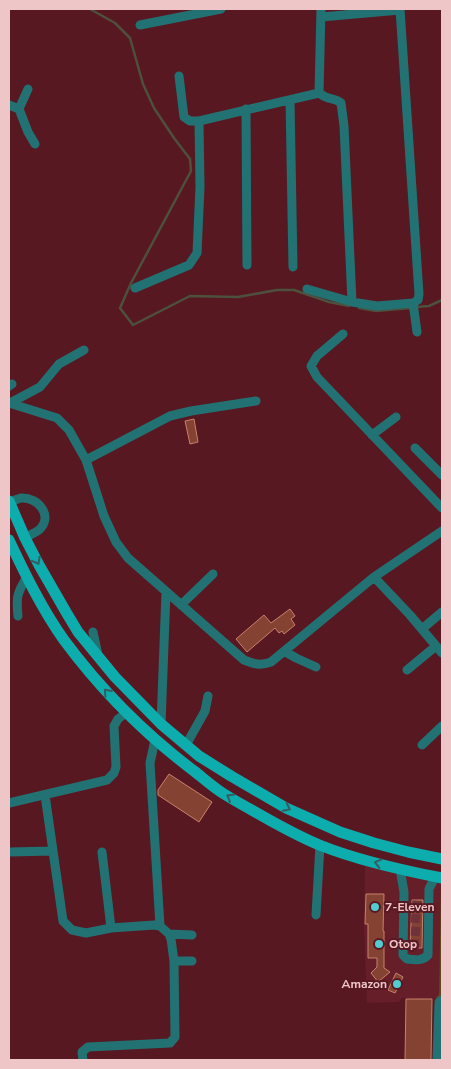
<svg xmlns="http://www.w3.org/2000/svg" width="451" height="1069" viewBox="0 0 451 1069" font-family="'Nunito Sans',sans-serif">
  <rect width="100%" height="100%" fill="#581822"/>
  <path fill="#661e29" d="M365,863L441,881L439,994L436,998L432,1000L402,998L399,1002L367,1003L364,927Z"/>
  <path fill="#604722" d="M441,884H442V998L439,1000L436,998L439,994Z"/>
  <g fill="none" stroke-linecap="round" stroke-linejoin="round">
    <path stroke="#4d503c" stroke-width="2.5" d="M90,9L115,23L130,38L143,84L154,108L174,138L190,159L191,171L131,283L120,308L133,325L190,296L238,297L277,290H294L329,302L349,306
      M416,307L429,306L442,300
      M359,308L376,311L411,308"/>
  </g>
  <path fill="#844332" stroke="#c8806d" d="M194,419L198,442L190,444L185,421Z
    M290,609L295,616L291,619L295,625L284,634L282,631L279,633L275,628L247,652L236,639L264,615L271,623Z
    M169,774L212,802L199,822L158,795V790Z
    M366,894H384L383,931H384V968L390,972L378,982L371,973L377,967V958H368V924H365Z
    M412,900H423L422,948H410Z
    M396,973L403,977L395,993L388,990Z
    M406,999H432L431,1060H405Z"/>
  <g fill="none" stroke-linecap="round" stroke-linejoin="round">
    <path stroke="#6f323b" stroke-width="9" stroke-dasharray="9 4.5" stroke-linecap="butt" d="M412,905L423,906
      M411,918L423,919
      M411,931L422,932
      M410,944H422"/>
    <path stroke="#227273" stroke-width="9" d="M321,17L400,10
      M140,25L221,9
      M179,76L184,117L190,121H199
      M319,93C329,101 334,97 341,103L344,126L352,302
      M319,93L321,9
      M290,100L293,267
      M9,105L19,109L28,89
      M19,109L28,132L35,144
      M246,109L247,265
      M135,288L189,265L197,253L200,187L199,121L319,93
      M307,289L352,302L377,306L413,303L418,300L419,294L400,9
      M413,303L417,332
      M343,334L317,356L311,366L317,377L442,508
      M9,386L12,384
      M9,403L57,418L69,430L86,460L104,516L116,542L128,558L244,660C254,664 260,666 271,662L374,577L442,531
      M10,403L40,387L59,364L84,350
      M372,435L396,417
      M415,448L442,475
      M86,460L170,416L191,411L256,401
      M9,502C13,501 17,499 21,498C38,497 54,516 39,530C35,533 29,535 25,538
      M374,577L410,615L442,653
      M181,605L213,574
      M18,616C16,597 17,593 27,577
      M422,629L442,612
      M93,632L98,655
      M284,651L296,658L316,667
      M407,670L436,646
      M161,724L166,592
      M155,740L150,763L160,926
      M186,745L205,711L208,696
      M422,745L442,726
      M45,795L63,921L72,930L86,933L111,928L154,925L160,926L169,934L171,939L174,961L175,1037L170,1043L88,1047L82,1052L83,1060
      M9,803L107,780L114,773L116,767L114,726L118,719L126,713
      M9,852L53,851
      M102,852L111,928
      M400,869L404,892L403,955L407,959C415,960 423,961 428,955L429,889L435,877
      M316,915L320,845
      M169,934L192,935
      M174,961H192
      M437,1060L439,1002L442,1000"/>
    <path stroke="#0dacad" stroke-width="11" d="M9,501L25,538L39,565L66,612L78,632L115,677L161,724L199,756L231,776L286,808L340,832L374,843L408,852L442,859
      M9,540C25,574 42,609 64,640C101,690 145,734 194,771C203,778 212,786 221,792C233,800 245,806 257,813C278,825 299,837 322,846C360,861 401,870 442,878"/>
  </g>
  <defs><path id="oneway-chevron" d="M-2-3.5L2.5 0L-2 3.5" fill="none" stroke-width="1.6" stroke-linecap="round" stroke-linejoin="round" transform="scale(1.25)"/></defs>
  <g stroke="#365b61">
    <use href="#oneway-chevron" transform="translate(37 561) rotate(62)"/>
    <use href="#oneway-chevron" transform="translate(107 692) rotate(-132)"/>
    <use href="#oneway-chevron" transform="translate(230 797) rotate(-150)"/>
    <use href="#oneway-chevron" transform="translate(287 808) rotate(26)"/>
    <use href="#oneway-chevron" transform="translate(378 863) rotate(-165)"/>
  </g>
  <g fill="#52cdcd" stroke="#581822" stroke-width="2">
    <circle cx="375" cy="907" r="5"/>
    <circle cx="379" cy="944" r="5"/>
    <circle cx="397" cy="984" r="5"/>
  </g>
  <g text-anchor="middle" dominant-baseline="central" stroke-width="4" stroke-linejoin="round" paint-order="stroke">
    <g font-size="12" font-weight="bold" fill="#efc6c8" stroke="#581822" text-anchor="start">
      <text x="385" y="907">7-Eleven</text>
      <text x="389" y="944">Otop</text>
      <text x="387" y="984" text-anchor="end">Amazon</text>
    </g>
  </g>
  <rect width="451" height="1069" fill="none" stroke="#efc6c8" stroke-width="20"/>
</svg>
